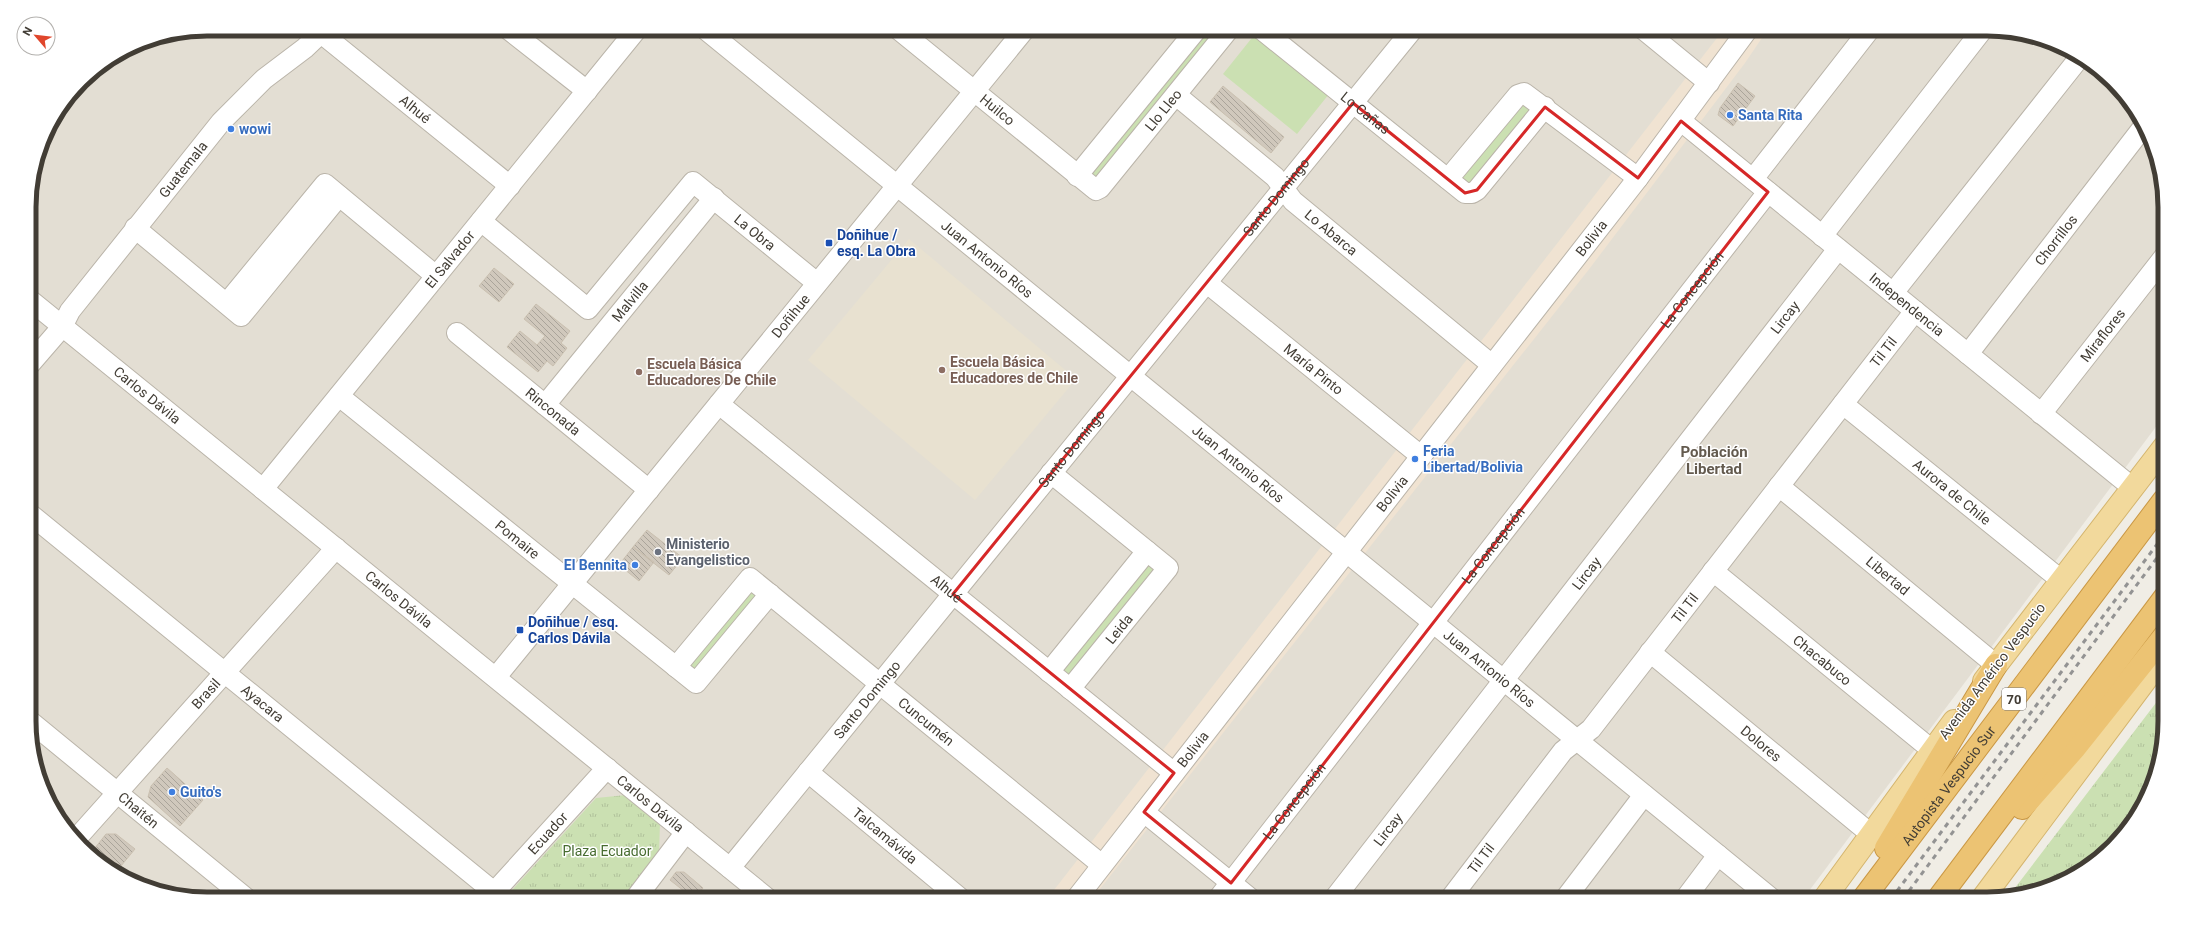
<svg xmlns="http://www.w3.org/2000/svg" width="2194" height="928" viewBox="0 0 2194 928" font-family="Roboto,sans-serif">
  <defs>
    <pattern id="park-tufts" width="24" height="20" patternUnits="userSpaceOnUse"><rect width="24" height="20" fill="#cbe0b2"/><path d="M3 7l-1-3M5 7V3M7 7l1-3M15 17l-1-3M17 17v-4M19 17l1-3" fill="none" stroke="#b0c19a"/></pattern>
    <pattern id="building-back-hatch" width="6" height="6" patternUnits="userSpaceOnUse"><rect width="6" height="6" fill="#d0c8bc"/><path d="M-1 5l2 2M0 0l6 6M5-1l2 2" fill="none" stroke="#aaa49a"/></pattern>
  </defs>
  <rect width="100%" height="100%" fill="#f0ede5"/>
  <path fill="#e3ded3" d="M207,29H1987L2055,42L2095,66L2128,99L2152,139L2164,184V416L1803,899H207L139,886L99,862L66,829L43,789L31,744L29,195L47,128L90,73L139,42Z"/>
  <path fill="#f0e3d2" d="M1724,29H1768L1745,63L1590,268L1092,899H1047Z"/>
  <path fill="#e8e1d0" d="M909,239L1076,379L975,500L808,360Z"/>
  <path fill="#cbe0b2" d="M1201,29H1224L1096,184L1083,174Z
    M1255,34L1329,94L1297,134L1223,74Z
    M1520,99L1534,109L1472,185L1459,181Z
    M1145,561L1158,571L1074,679L1059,667Z
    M749,584L763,595L696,678L683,667Z"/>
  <path fill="url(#park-tufts)" d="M2165,691V721L2152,789L2128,829L2095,862L2044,889L2008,897Z
    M626,795L660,822L659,855L625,899H504L596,798Z"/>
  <path fill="url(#building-back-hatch)" stroke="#cac0b0" d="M1738,83L1755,96L1733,126L1718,115L1720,108Z
    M1223,86L1284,137L1271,153L1210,102Z
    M494,268L514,284L499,302L479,286Z
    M536,304L570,331L561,343L567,348L553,366L547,361L538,372L507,347L520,331L537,345L545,336L524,319Z
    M647,530L683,558L669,575L633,547Z
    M633,547L654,562L639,581L619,565Z
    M167,768L203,800L180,826L148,797L151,786Z
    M106,834H116L135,849L116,872L91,853Z
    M676,872H684L703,888L694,899L670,880Z"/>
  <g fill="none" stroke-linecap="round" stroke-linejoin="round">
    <defs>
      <g id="minor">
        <path d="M508,29L587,91"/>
        <path id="s1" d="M705,29L1772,899"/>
        <path id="s2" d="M898,29L1096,190L1100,188L1229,29"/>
        <path id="s3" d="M1261,29L1465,193H1472L1477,190L1545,107"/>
        <path d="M1643,29L1709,83"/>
        <path id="s4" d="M321,33L510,186"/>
        <path id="s5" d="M1176,95L1275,177L1293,201L1492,365"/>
        <path id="s6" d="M1681,121L2133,488"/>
        <path d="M1077,176L1197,29"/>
        <path d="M1448,179L1518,95L1524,93L1638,178"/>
        <path d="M1753,179L1870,29"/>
        <path id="s7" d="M481,221L588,309L693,182L817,283"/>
        <path d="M135,228L241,316L339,196"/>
        <path d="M1822,236L1983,29"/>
        <path id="s8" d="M1207,283L1421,456"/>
        <path d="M1893,293L2080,57"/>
        <path id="s9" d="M30,300L768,899"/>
        <path d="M227,303L325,184L436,276"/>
        <path id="s10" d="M457,333L649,490"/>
        <path id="s11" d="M1968,354L2144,126"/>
        <path id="s12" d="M30,364L62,327L70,311L221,122L264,79L305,48L325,29"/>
        <path id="s13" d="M339,396L696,683L770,594"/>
        <path id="s14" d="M719,404L1174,773"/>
        <path id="s15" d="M1843,404L2061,580"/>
        <path id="s16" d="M545,405L714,198"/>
        <path id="s17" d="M2041,414L2164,257"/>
        <path d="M1051,473L1168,568L1070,689"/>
        <path id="s18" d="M1779,486L1996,665"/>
        <path id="s19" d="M263,489L637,29"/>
        <path id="s20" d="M30,514L494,892"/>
        <path id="s21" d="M1713,571L1932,750"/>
        <path id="s22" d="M1650,652L1872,835"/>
        <path id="s23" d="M676,667L750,578L1102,865"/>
        <path d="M1049,672L1147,551"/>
        <path id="s24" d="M496,677L1025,29"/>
        <path id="s25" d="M31,722L247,899"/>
        <path id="s26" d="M808,772L961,899"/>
        <path d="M1144,812L1251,899"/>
        <path id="s27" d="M76,839L336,548"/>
        <path id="s28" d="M730,868L1413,29"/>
        <path id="s29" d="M488,899L607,768"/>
        <path d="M635,899L686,832"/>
        <path id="s30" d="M1076,899L1638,178L1748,29"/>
        <path id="s31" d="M1218,899L1768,192"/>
        <path id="s32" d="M1334,899L1838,249"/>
        <path id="s33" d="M1450,899L1563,751L1591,729L1915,311"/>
        <path d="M1565,899L1644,795"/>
        <path d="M1685,899L1718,855"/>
      </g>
      <path id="major" d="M1984,681L2164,447
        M1824,899L1954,721
        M1982,899L2165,654"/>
      <g id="highway">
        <path d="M2022,808L2075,748L2165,635"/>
        <path d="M1886,848L1996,665"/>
        <path id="s34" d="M1863,899L2164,500"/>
        <path d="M1938,899L2165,597"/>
      </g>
    </defs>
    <use href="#minor" stroke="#bab4a9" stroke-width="22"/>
    <use href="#major" stroke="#d4b56e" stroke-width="24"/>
    <use href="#highway" stroke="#ca9845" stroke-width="24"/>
    <use href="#minor" stroke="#fff" stroke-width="20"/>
    <use href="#major" stroke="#f2d99c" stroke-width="22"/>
    <use href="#highway" stroke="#ecc373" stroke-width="22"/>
    <path stroke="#939393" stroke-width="3" stroke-dasharray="5 5" stroke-linecap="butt" d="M1891,899L2164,535
      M1903,899L2165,547"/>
  </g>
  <path fill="none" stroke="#d62828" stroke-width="3" stroke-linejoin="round" d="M1353,103L1465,193L1477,190L1545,107L1638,178L1681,121L1768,192L1231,883L1144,812L1174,773L953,594Z"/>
  <g fill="#3f7fe0" stroke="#fff" stroke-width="1.5">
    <circle cx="1730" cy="115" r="4"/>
    <circle cx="231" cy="129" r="4"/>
    <circle cx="1415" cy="459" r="4"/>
    <circle cx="635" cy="565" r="4"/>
    <circle cx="172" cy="792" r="4"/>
  </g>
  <g fill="#1a4fb4" stroke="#fff" stroke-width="1.5">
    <rect x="825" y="239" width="8" height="8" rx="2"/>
    <rect x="516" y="626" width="8" height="8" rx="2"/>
  </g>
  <g fill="#8d6e63" stroke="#fff" stroke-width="1.5">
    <circle cx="942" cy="370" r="4"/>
    <circle cx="639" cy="372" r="4"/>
  </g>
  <circle fill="#6b7280" stroke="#fff" stroke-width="1.5" cx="658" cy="552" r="4"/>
  <g text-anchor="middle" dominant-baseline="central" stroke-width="3" stroke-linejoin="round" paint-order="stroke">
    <rect fill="#fff" stroke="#7b7772" stroke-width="1" x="2002" y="688" width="24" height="22" rx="3"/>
    <g font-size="13" font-weight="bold" fill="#423d35">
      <text x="2014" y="699">70</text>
    </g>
    <g font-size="14" fill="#423d35" stroke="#fff">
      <text stroke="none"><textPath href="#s4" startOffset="121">Alhué</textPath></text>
      <text stroke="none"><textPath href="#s2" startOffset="128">Huilco</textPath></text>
      <text stroke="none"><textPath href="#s2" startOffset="360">Llo Lleo</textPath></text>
      <text stroke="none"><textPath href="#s3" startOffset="134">Lo Cañas</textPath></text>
      <text stroke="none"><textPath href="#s12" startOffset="248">Guatemala</textPath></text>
      <text stroke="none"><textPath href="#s28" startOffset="865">Santo Domingo</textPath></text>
      <text stroke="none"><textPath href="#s7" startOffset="383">La Obra</textPath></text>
      <text stroke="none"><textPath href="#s5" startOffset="208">Lo Abarca</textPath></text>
      <text stroke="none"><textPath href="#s30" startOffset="838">Bolivia</textPath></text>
      <text stroke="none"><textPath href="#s11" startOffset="144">Chorrillos</textPath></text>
      <text stroke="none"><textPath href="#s19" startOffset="296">El Salvador</textPath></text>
      <text stroke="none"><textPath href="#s1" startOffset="364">Juan Antonio Ríos</textPath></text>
      <text stroke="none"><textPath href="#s31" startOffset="772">La Concepción</textPath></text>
      <text stroke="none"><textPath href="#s16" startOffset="134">Malvilla</textPath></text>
      <text stroke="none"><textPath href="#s6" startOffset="291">Independencia</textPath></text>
      <text stroke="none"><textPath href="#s24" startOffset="466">Doñihue</textPath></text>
      <text stroke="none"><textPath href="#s32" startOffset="736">Lircay</textPath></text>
      <text stroke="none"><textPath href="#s17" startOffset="100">Miraflores</textPath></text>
      <text stroke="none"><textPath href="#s33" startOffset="699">Til Til</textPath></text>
      <text stroke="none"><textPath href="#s8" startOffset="137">María Pinto</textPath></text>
      <text stroke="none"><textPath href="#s9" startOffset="151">Carlos Dávila</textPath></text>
      <text stroke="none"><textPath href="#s10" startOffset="124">Rinconada</textPath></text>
      <text stroke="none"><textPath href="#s28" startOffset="541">Santo Domingo</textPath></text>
      <text stroke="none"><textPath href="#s1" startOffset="688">Juan Antonio Ríos</textPath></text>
      <text stroke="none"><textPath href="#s15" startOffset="140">Aurora de Chile</textPath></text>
      <text stroke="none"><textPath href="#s30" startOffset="514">Bolivia</textPath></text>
      <text stroke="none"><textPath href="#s13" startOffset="229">Pomaire</textPath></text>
      <text stroke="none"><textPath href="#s31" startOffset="448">La Concepción</textPath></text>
      <text stroke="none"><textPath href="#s32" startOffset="412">Lircay</textPath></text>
      <text stroke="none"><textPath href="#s18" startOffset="141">Libertad</textPath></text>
      <text stroke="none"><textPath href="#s14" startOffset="293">Alhué</textPath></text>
      <text stroke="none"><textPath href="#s9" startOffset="475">Carlos Dávila</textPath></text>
      <text stroke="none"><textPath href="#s33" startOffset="375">Til Til</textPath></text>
      <text transform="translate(1119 629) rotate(-51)">Leida</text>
      <text stroke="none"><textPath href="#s21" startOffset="141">Chacabuco</textPath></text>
      <text stroke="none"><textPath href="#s1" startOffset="1012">Juan Antonio Ríos</textPath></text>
      <text transform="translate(1992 671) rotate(-53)">Avenida Américo Vespucio</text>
      <text stroke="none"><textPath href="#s27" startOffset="195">Brasil</textPath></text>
      <text stroke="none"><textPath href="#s28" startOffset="217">Santo Domingo</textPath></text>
      <text stroke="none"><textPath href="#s20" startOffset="300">Ayacara</textPath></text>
      <text stroke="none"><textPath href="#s23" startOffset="343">Cuncumén</textPath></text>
      <text stroke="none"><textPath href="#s22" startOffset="144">Dolores</textPath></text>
      <text stroke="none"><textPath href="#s30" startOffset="190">Bolivia</textPath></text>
      <text stroke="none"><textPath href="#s34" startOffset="142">Autopista Vespucio Sur</textPath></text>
      <text stroke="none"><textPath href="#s31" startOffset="124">La Concepción</textPath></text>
      <text stroke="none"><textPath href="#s9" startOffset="799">Carlos Dávila</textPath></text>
      <text stroke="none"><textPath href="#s25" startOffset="139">Chaitén</textPath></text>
      <text stroke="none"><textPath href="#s32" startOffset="88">Lircay</textPath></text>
      <text stroke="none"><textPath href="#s29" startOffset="89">Ecuador</textPath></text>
      <text stroke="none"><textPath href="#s26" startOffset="100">Talcamávida</textPath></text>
      <text stroke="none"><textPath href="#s33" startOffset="51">Til Til</textPath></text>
    </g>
    <g font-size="14" font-weight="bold" fill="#366cbe" stroke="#fff" text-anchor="start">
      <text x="1738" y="115">Santa Rita</text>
      <text x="239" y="129">wowi</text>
      <text x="1423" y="451">Feria<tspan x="1423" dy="16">Libertad/Bolivia</tspan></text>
      <text x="627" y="565" text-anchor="end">El Bennita</text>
      <text x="180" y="792">Guito's</text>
    </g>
    <g font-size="14" font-weight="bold" fill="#164399" stroke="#fff" text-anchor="start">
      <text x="837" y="235">Doñihue /<tspan x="837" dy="16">esq. La Obra</tspan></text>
      <text x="528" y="622">Doñihue / esq.<tspan x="528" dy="16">Carlos Dávila</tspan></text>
    </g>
    <g font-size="14" font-weight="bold" fill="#785e54" stroke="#fff" text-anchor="start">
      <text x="950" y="362">Escuela Básica<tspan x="950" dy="16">Educadores de Chile</tspan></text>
      <text x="647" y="364">Escuela Básica<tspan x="647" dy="16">Educadores De Chile</tspan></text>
    </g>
    <g font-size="14" font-weight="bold" fill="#5b616d" stroke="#fff" text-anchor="start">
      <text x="666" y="544">Ministerio<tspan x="666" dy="16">Evangelistico</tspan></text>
    </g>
    <g font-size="14" fill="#476c30" stroke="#fff">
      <text x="607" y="851">Plaza Ecuador</text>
    </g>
    <g font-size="15" font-weight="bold" fill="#635a4e" stroke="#fff">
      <text x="1714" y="452">Población<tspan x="1714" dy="17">Libertad</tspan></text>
    </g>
  </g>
  <path d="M0 0H2194V928H0ZM207 36H1987A171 171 0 0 1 2158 207V721A171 171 0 0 1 1987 892H207A171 171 0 0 1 36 721V207A171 171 0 0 1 207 36Z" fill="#fff" fill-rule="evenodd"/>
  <path fill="none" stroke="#423d35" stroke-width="5" d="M207 36H1987A171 171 0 0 1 2158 207V721A171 171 0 0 1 1987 892H207A171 171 0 0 1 36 721V207A171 171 0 0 1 207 36Z"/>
  <g transform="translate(36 36) rotate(298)"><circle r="19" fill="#ffffff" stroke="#b3b1ae"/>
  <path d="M0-3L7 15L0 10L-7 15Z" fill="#e0462c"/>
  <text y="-6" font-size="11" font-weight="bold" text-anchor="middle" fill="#423d35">N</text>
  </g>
</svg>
